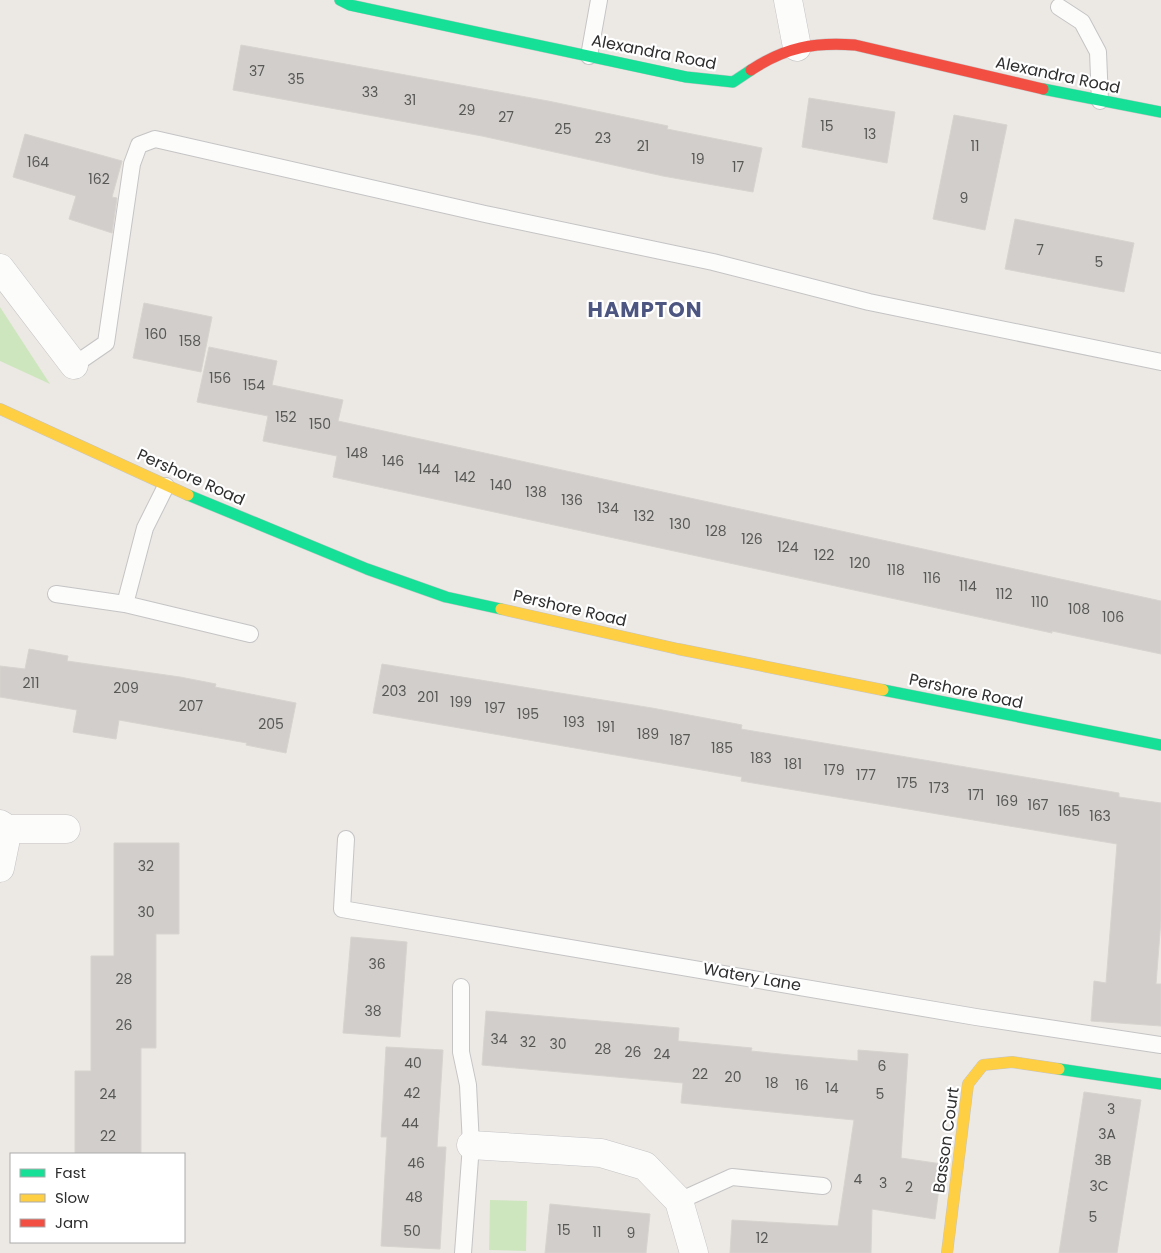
<svg xmlns="http://www.w3.org/2000/svg" width="1161" height="1253" viewBox="0 0 1161 1253" font-family="Poppins,sans-serif">
  <rect width="100%" height="100%" fill="#ece8e4"/>
  <path fill="#cee6be" d="M0,307L50,384L0,361Z
    M490,1200L527,1201L526,1251L489,1250Z"/>
  <path fill="#d1cecb" stroke="#d7d4d0" d="M241,45L548,101L668,126L667,129L762,148L753,192L663,176L482,136L233,90Z
    M809,98L895,112L887,163L802,147Z
    M954,115L1007,125L985,230L933,219Z
    M25,134L122,161L112,197L117,198L112,233L69,219L76,196L13,177Z
    M1015,219L1134,243L1124,292L1005,269Z
    M144,303L212,317L201,372L133,358Z
    M209,347L277,361L272,385L343,400L338,421L1161,601V654L1052,631V633L333,477L337,456L263,441L268,416L197,402Z
    M29,649L68,656L67,661L180,677L216,684L215,687L296,703L286,753L246,745L247,743L119,720L116,739L73,732L77,710L0,697V666L25,669Z
    M382,664L652,708L742,725L741,729L1119,793V797L1161,803V920L1156,984H1161V1026L1091,1021L1094,981L1106,983L1117,844L741,781L742,777L702,770L373,713Z
    M114,843H179V934H156V1048H141V1154H75V1071H91V956H114Z
    M351,937L407,942L400,1037L343,1033Z
    M486,1011L679,1028L678,1041L752,1048L751,1051L790,1055L858,1061V1050L908,1054L901,1158L942,1164L935,1219L872,1209L871,1253H730L732,1220L838,1226L854,1120L681,1103L683,1083L482,1065Z
    M386,1047L443,1050L437,1147H446L440,1249L381,1246L387,1137H381Z
    M1084,1092L1141,1100L1117,1253H1059Z
    M550,1204L650,1214L646,1253H545Z"/>
  <g fill="none" stroke-linecap="round" stroke-linejoin="round">
    <defs>
      <path id="lane" d="M1059,7L1082,22L1098,52L1100,101
        M589,56L599,0
        M74,365L106,343L132,164L139,145L155,139L485,214L713,262L869,302L1161,362
        M56,594L125,604L250,634
        M125,604L145,528L166,486
        M346,839L342,909L976,1017L1161,1045
        M461,987V1052L468,1085L471,1145L463,1253
        M679,1201L732,1177L823,1186"/>
      <path id="street" d="M788,0L797,47
        M0,268L74,365
        M0,824L8,829H66
        M0,868L8,829
        M471,1145L601,1153L645,1166L679,1201L694,1253"/>
      <path id="fast" d="M340,0L350,5L686,77L733,82L751,70
        M1043,89L1161,112
        M188,495L367,569L446,597L501,609
        M883,690L1161,745
        M1059,1069L1161,1084"/>
      <path id="slow" d="M0,409L188,495
        M501,609L678,649L883,690
        M947,1253L968,1084L983,1065L1012,1062L1059,1069"/>
      <path id="jam" d="M751,70C786,47 814,42 855,45L1043,89"/>
    </defs>
    <use href="#lane" stroke="#c5c4c5" stroke-width="18"/>
    <use href="#street" stroke="#c5c4c5" stroke-width="29"/>
    <use href="#fast" stroke="#c5c4c5" stroke-width="12"/>
    <use href="#slow" stroke="#c5c4c5" stroke-width="12"/>
    <use href="#jam" stroke="#c5c4c5" stroke-width="12"/>
    <use href="#lane" stroke="#fcfcfb" stroke-width="16"/>
    <use href="#street" stroke="#fcfcfb" stroke-width="28"/>
    <use href="#fast" stroke="#16e098" stroke-width="11"/>
    <use href="#slow" stroke="#ffcf43" stroke-width="11"/>
    <use href="#jam" stroke="#f24e42" stroke-width="11"/>
  </g>
  <g text-anchor="middle" dominant-baseline="central" stroke-width="4.5" stroke-linejoin="round" paint-order="stroke">
    <g font-size="14" fill="#585857">
      <text x="257" y="71">37</text>
      <text x="296" y="79">35</text>
      <text x="370" y="92">33</text>
      <text x="410" y="100">31</text>
      <text x="467" y="110">29</text>
      <text x="506" y="117">27</text>
      <text x="827" y="126">15</text>
      <text x="563" y="129">25</text>
      <text x="870" y="134">13</text>
      <text x="603" y="138">23</text>
      <text x="643" y="146">21</text>
      <text x="975" y="146">11</text>
      <text x="698" y="159">19</text>
      <text x="38" y="162">164</text>
      <text x="738" y="167">17</text>
      <text x="99" y="179">162</text>
      <text x="964" y="198">9</text>
      <text x="1040" y="250">7</text>
      <text x="1099" y="262">5</text>
      <text x="156" y="334">160</text>
      <text x="190" y="341">158</text>
      <text x="220" y="378">156</text>
      <text x="254" y="385">154</text>
      <text x="286" y="417">152</text>
      <text x="320" y="424">150</text>
      <text x="357" y="453">148</text>
      <text x="393" y="461">146</text>
      <text x="429" y="469">144</text>
      <text x="465" y="477">142</text>
      <text x="501" y="485">140</text>
      <text x="536" y="492">138</text>
      <text x="572" y="500">136</text>
      <text x="608" y="508">134</text>
      <text x="644" y="516">132</text>
      <text x="680" y="524">130</text>
      <text x="716" y="531">128</text>
      <text x="752" y="539">126</text>
      <text x="788" y="547">124</text>
      <text x="824" y="555">122</text>
      <text x="860" y="563">120</text>
      <text x="896" y="570">118</text>
      <text x="932" y="578">116</text>
      <text x="968" y="586">114</text>
      <text x="1004" y="594">112</text>
      <text x="1040" y="602">110</text>
      <text x="1079" y="609">108</text>
      <text x="1113" y="617">106</text>
      <text x="31" y="683">211</text>
      <text x="126" y="688">209</text>
      <text x="394" y="691">203</text>
      <text x="428" y="697">201</text>
      <text x="461" y="702">199</text>
      <text x="191" y="706">207</text>
      <text x="495" y="708">197</text>
      <text x="528" y="714">195</text>
      <text x="574" y="722">193</text>
      <text x="271" y="724">205</text>
      <text x="606" y="727">191</text>
      <text x="648" y="734">189</text>
      <text x="680" y="740">187</text>
      <text x="722" y="748">185</text>
      <text x="761" y="758">183</text>
      <text x="793" y="764">181</text>
      <text x="834" y="770">179</text>
      <text x="866" y="775">177</text>
      <text x="907" y="783">175</text>
      <text x="939" y="788">173</text>
      <text x="976" y="795">171</text>
      <text x="1007" y="801">169</text>
      <text x="1038" y="805">167</text>
      <text x="1069" y="811">165</text>
      <text x="1100" y="816">163</text>
      <text x="146" y="866">32</text>
      <text x="146" y="912">30</text>
      <text x="377" y="964">36</text>
      <text x="124" y="979">28</text>
      <text x="373" y="1011">38</text>
      <text x="124" y="1025">26</text>
      <text x="499" y="1039">34</text>
      <text x="528" y="1042">32</text>
      <text x="558" y="1044">30</text>
      <text x="603" y="1049">28</text>
      <text x="633" y="1052">26</text>
      <text x="662" y="1054">24</text>
      <text x="413" y="1063">40</text>
      <text x="882" y="1066">6</text>
      <text x="700" y="1074">22</text>
      <text x="733" y="1077">20</text>
      <text x="772" y="1083">18</text>
      <text x="802" y="1085">16</text>
      <text x="832" y="1088">14</text>
      <text x="412" y="1093">42</text>
      <text x="108" y="1094">24</text>
      <text x="880" y="1094">5</text>
      <text x="1111" y="1109">3</text>
      <text x="410" y="1123">44</text>
      <text x="1107" y="1134">3A</text>
      <text x="108" y="1136">22</text>
      <text x="1103" y="1160">3B</text>
      <text x="416" y="1163">46</text>
      <text x="858" y="1179">4</text>
      <text x="883" y="1183">3</text>
      <text x="1099" y="1186">3C</text>
      <text x="909" y="1187">2</text>
      <text x="414" y="1197">48</text>
      <text x="1093" y="1217">5</text>
      <text x="564" y="1230">15</text>
      <text x="412" y="1231">50</text>
      <text x="597" y="1232">11</text>
      <text x="631" y="1233">9</text>
      <text x="762" y="1238">12</text>
    </g>
    <g font-size="16" fill="#2e2e2e" stroke="#fff">
      <text transform="translate(654 52) rotate(11)">Alexandra Road</text>
      <text transform="translate(1058 75) rotate(12)">Alexandra Road</text>
      <text transform="translate(191 477) rotate(24)">Pershore Road</text>
      <text transform="translate(570 608) rotate(13)">Pershore Road</text>
      <text transform="translate(966 691) rotate(12)">Pershore Road</text>
      <text transform="translate(752 977) rotate(10)">Watery Lane</text>
      <text transform="translate(946 1140) rotate(-82)">Basson Court</text>
    </g>
    <g font-size="21" font-weight="bold" letter-spacing="1" fill="#4d5680" stroke="#fff">
      <text x="645" y="309">HAMPTON</text>
    </g>
  </g>
  <rect x="10" y="1153" width="175" height="90" fill="#ffffff" stroke="#ababab"/>
  <rect x="20" y="1169" width="25" height="8" fill="#16e098" stroke="#ababab"/>
  <text x="55" y="1178" font-size="15" fill="#2e2e2e">Fast</text>
  <rect x="20" y="1194" width="25" height="8" fill="#ffcf43" stroke="#ababab"/>
  <text x="55" y="1203" font-size="15" fill="#2e2e2e">Slow</text>
  <rect x="20" y="1219" width="25" height="8" fill="#f24e42" stroke="#ababab"/>
  <text x="55" y="1228" font-size="15" fill="#2e2e2e">Jam</text>
</svg>
